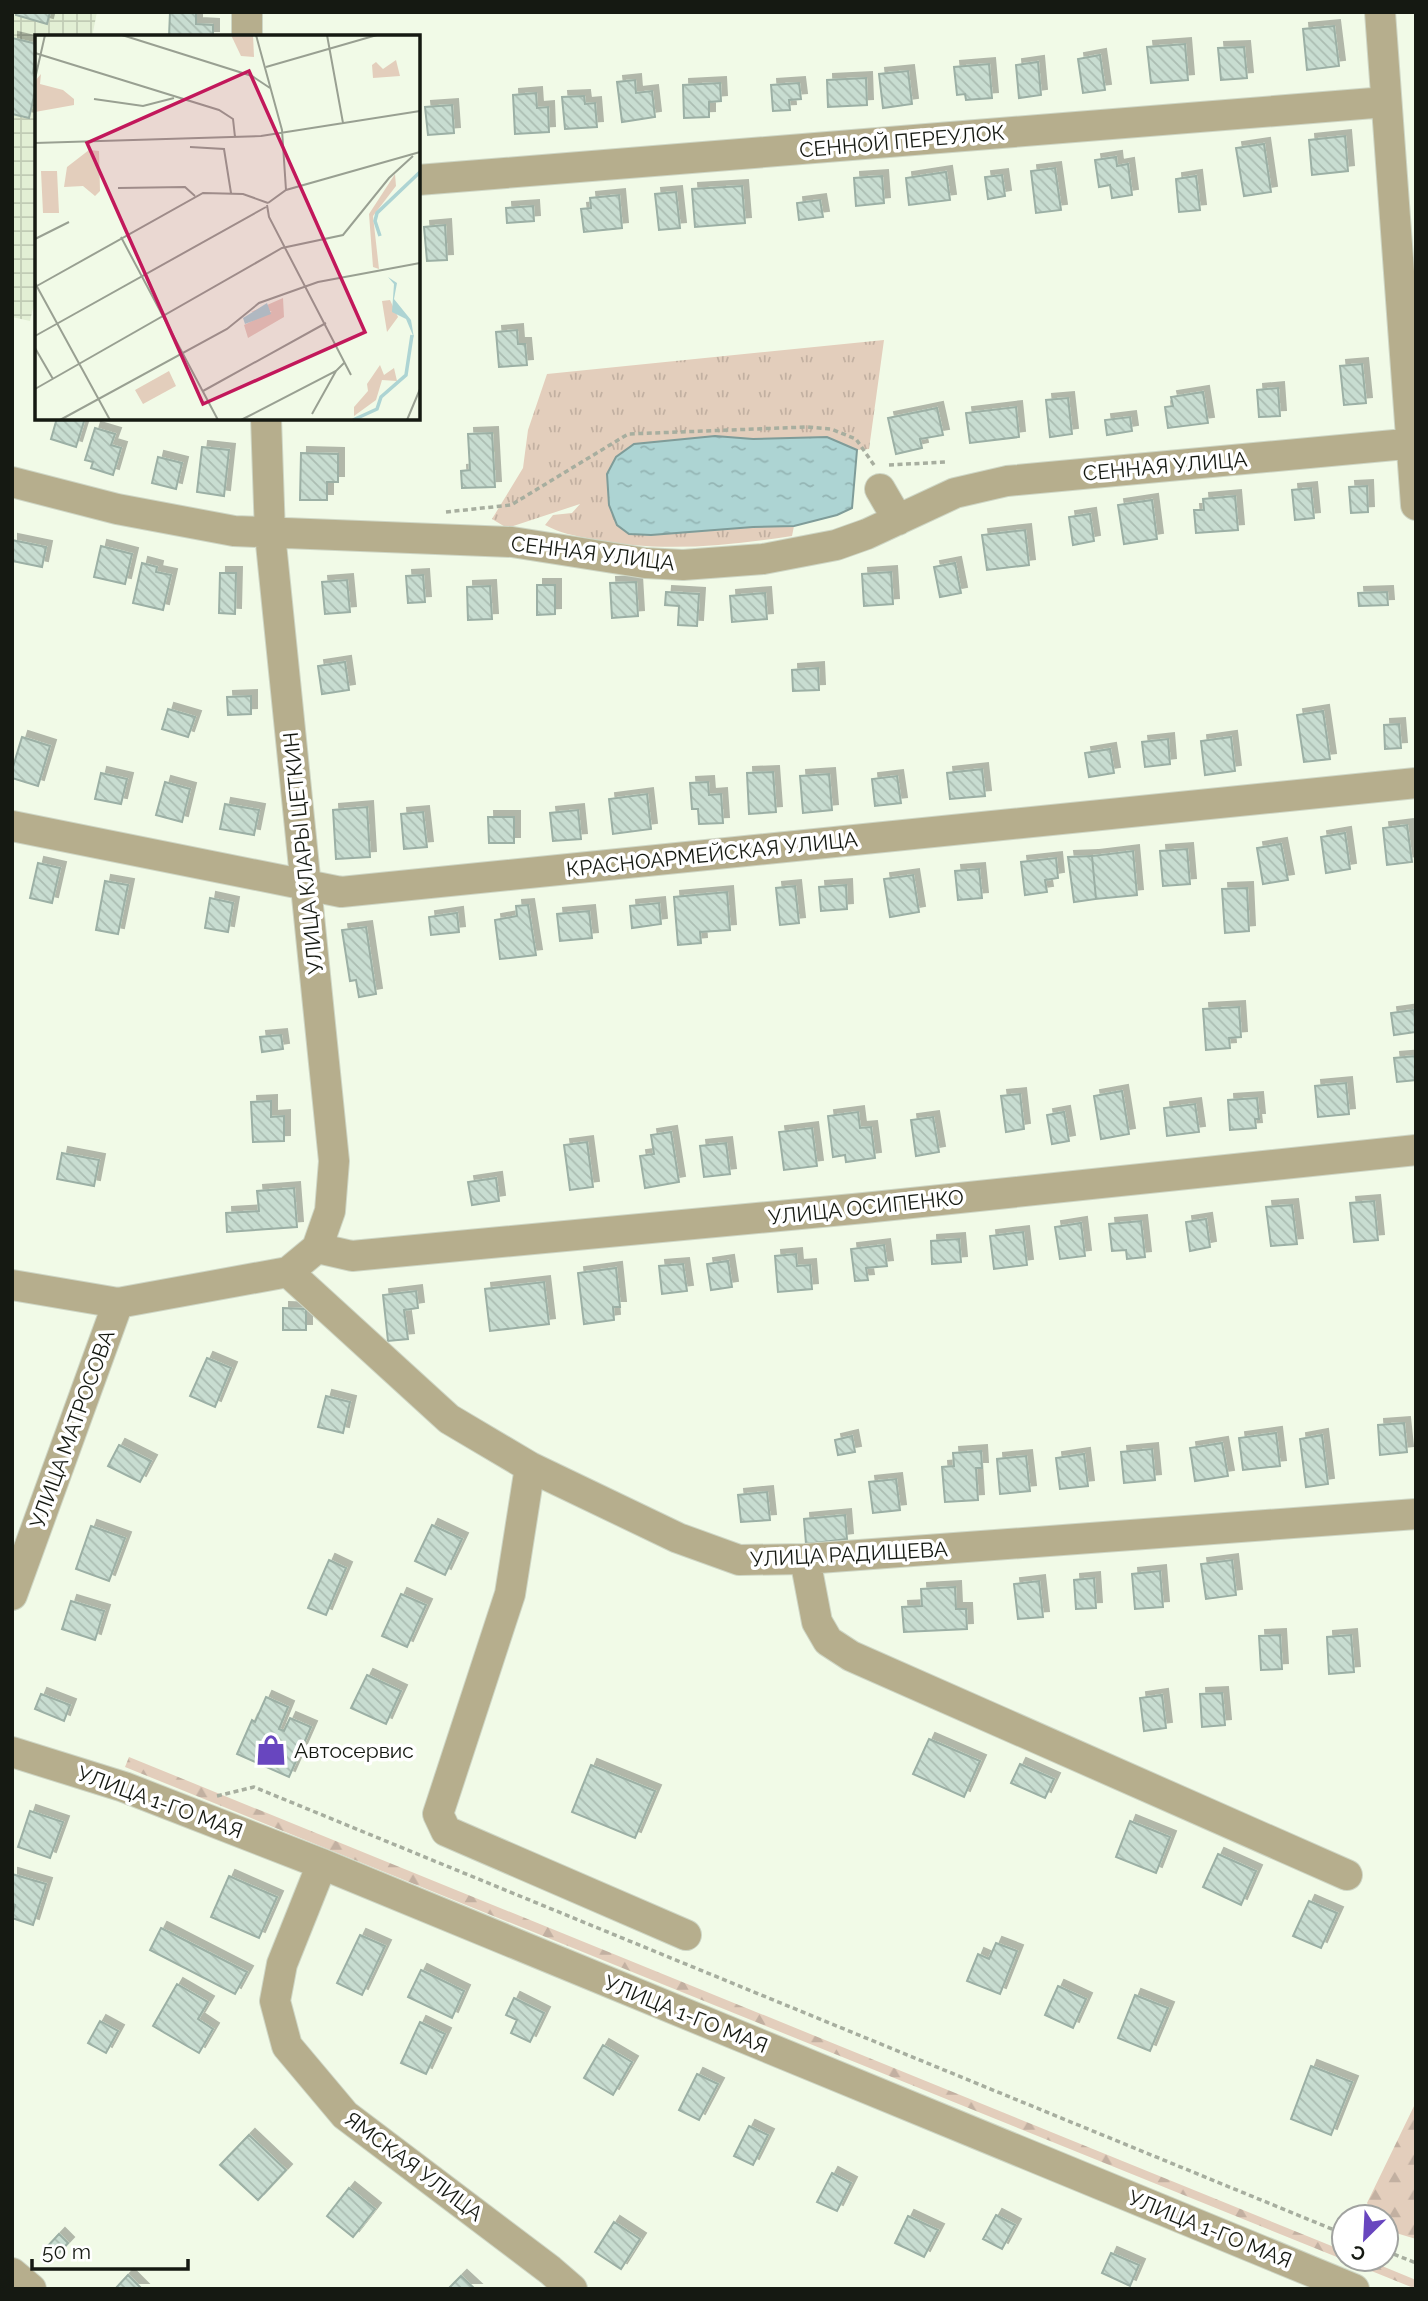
<svg xmlns="http://www.w3.org/2000/svg" width="1428" height="2301" viewBox="0 0 1428 2301" font-family="Raleway,sans-serif">
  <defs>
    <pattern id="industrial-grid" width="8" height="8" patternUnits="userSpaceOnUse" patternTransform="scale(1.75)"><rect width="8" height="8" fill="#e2efd4"/><path d="M0 4h8M4 0v8" fill="none" stroke="#c1ccb5"/></pattern>
    <pattern id="forest-firs" width="22" height="20" patternUnits="userSpaceOnUse" patternTransform="scale(1.75)"><rect width="22" height="20" fill="#e3cebc"/><path d="M5 1l3.5 6h-7zM16 11l3.5 6h-7z" fill="#c2b0a1"/></pattern>
    <pattern id="park-tufts" width="24" height="20" patternUnits="userSpaceOnUse" patternTransform="scale(1.75)"><rect width="24" height="20" fill="#e3cebc"/><path d="M3 7l-1-3M5 7V3M7 7l1-3M15 17l-1-3M17 17v-4M19 17l1-3" fill="none" stroke="#c2b0a1"/></pattern>
    <pattern id="water-ripples" width="26" height="14" patternUnits="userSpaceOnUse" patternTransform="scale(1.75)"><rect width="26" height="14" fill="#add4d3"/><path d="M2 4q2-2 4 0t4 0M15 11q2-2 4 0t4 0" fill="none" stroke="#94b5b4"/></pattern>
    <pattern id="building-back-hatch" width="6" height="6" patternUnits="userSpaceOnUse" patternTransform="scale(1.75)"><rect width="6" height="6" fill="#c8ddd1"/><path d="M-1 5l2 2M0 0l6 6M5-1l2 2" fill="none" stroke="#abbdb2"/></pattern>
    <filter id="shadow"><feDropShadow dx="6" dy="-6" stdDeviation="0" flood-color="#0004"/></filter>
  </defs>
  <rect width="100%" height="100%" fill="#f1fae7"/>
  <path fill="url(#industrial-grid)" d="M12,12H97L92,37H37V291L30,321L12,317Z"/>
  <path fill="url(#forest-firs)" d="M129,1757L1344,2251V2259H1365L1416,2280V2289L125,1767Z
    M1416,2102V2239L1386,2230V2217H1374L1367,2203Z"/>
  <path fill="url(#park-tufts)" d="M884,340L869,449L857,450L827,437L753,439L715,436L691,440L607,474L609,505L617,525L651,535L773,526H794L792,536C725,546 659,553 592,539C575,536 560,533 545,525L553,515L572,513L580,504L507,528L492,519L523,468L528,430L547,374Z"/>
  <path fill="url(#water-ripples)" stroke="#7f9c99" stroke-width="2" d="M715,436L753,439L827,437L857,450L852,508L837,515L794,526L753,527L651,535L629,534L617,525L609,505L607,474L616,457L634,444Z"/>
  <path fill="url(#building-back-hatch)" stroke="#9cb0a5" stroke-width="2" filter="url(#shadow)" d="M16,12H50L47,24L16,15Z
    M170,12H196V24L213,25V37H169Z
    M1334,26L1339,66L1307,70L1303,29Z
    M12,38L37,44L33,73L37,74V83L29,118L12,114Z
    M1185,44L1188,80L1151,83L1147,47Z
    M1244,47L1247,78L1221,80L1218,48Z
    M1100,55L1105,90L1083,93L1078,59Z
    M1038,62L1041,95L1019,98L1016,65Z
    M989,64L992,98L966,100L965,94L957,95L954,67Z
    M908,71L912,104L883,108L879,74Z
    M866,78L867,105L828,107L827,80Z
    M635,80L636,93L652,91L655,117L622,122L617,82Z
    M720,83L721,101L709,102V117L684,118L683,85Z
    M799,83L801,99L789,100L790,110L773,111L771,85Z
    M536,93L537,108L548,107L549,132L515,134L513,95Z
    M584,96L585,104L595,103L597,127L565,129L562,97Z
    M452,105L454,133L428,135L425,107Z
    M1345,136L1348,171L1312,175L1309,140Z
    M1264,144L1271,192L1244,196L1236,148Z
    M1116,157L1117,166L1128,164L1132,195L1112,198L1110,185L1099,187L1095,160Z
    M1055,168L1061,210L1036,213L1031,171Z
    M946,172L950,200L909,205L906,178Z
    M1002,175L1005,196L988,199L985,177Z
    M882,176L884,203L856,206L854,178Z
    M1196,176L1200,210L1179,212L1176,179Z
    M742,186L745,223L695,227L692,189Z
    M676,192L680,228L659,230L655,194Z
    M619,195L622,228L584,232L581,209L591,208L590,198Z
    M820,200L823,217L799,220L797,203Z
    M533,206L534,221L507,223L506,208Z
    M445,225L447,260L427,261L424,227Z
    M517,330L518,344H525L527,365L499,367L496,332Z
    M1362,364L1366,403L1344,405L1340,366Z
    M1278,388L1280,416L1259,417L1257,390Z
    M1203,392L1208,423L1168,428L1165,407L1173,406L1171,397Z
    M1068,398L1072,434L1050,437L1046,400Z
    M1016,407L1019,437L970,443L966,413Z
    M937,408L943,435L920,439L922,448L896,454L888,418Z
    M1130,417L1132,431L1107,435L1105,420Z
    M57,418H85L76,447L51,439Z
    M95,428L115,434L111,445L121,448L113,475L91,468L93,462L85,460Z
    M492,433L495,487L462,488L461,471L470,470L468,434Z
    M202,447L229,450L224,496L197,492Z
    M301,453L338,454V482H327V500H300Z
    M158,457L182,463L176,489L152,483Z
    M1367,486L1368,512L1351,513L1349,487Z
    M1311,488L1314,518L1295,520L1292,490Z
    M1235,496L1238,530L1196,533L1194,510H1204L1203,499Z
    M1152,500L1157,539L1124,544L1118,505Z
    M1090,514L1094,541L1073,545L1069,517Z
    M1025,530L1029,565L987,570L982,535Z
    M12,540L46,547L42,567L12,561Z
    M101,546L132,554L125,584L94,577Z
    M142,563L157,567L156,572L171,575L163,610L133,603Z
    M955,563L961,593L940,597L934,567Z
    M891,572L893,604L864,606L862,574Z
    M220,573H236L235,614L219,613Z
    M423,575L425,602L408,603L406,576Z
    M347,580L350,612L325,614L322,582Z
    M636,582L638,616L612,618L610,583Z
    M537,585H555V614L537,615Z
    M490,586L492,619L468,620L467,587Z
    M666,592L699,594L697,626L678,625L679,606L665,605Z
    M1387,592L1388,605L1359,606L1358,593Z
    M765,593L767,619L732,622L730,596Z
    M345,662L349,690L322,694L318,666Z
    M818,668L819,690L793,691L792,670Z
    M251,696V714L228,715L227,697Z
    M168,709L195,717L188,737L162,729Z
    M1323,711L1330,759L1304,762L1297,715Z
    M1399,724L1401,748L1385,749L1384,725Z
    M22,737L50,746L38,786L12,778V770Z
    M1231,737L1235,771L1205,775L1201,741Z
    M1168,739L1170,764L1145,767L1142,742Z
    M1110,749L1114,773L1089,777L1085,753Z
    M982,769L985,796L950,799L947,773Z
    M773,772L776,812L749,814L747,773Z
    M101,773L127,779L121,804L95,799Z
    M829,774L832,810L803,813L800,776Z
    M897,776L901,803L875,806L872,779Z
    M165,782L190,789L182,822L156,815Z
    M708,782L709,795L721,794L723,823L699,824L698,809H692L690,783Z
    M647,794L651,829L613,834L609,799Z
    M225,804L259,810L254,835L220,829Z
    M367,807L370,857L336,859L333,810Z
    M578,810L581,839L553,841L550,813Z
    M423,812L427,847L404,849L401,814Z
    M488,817H514V843H489Z
    M1407,825L1412,862L1387,865L1383,828Z
    M1345,833L1350,869L1326,873L1321,837Z
    M1281,844L1288,880L1263,884L1257,848Z
    M1187,849L1190,884L1163,886L1160,851Z
    M1133,851L1137,895L1096,899L1092,856Z
    M1092,856L1096,899L1074,902L1068,857Z
    M1056,858L1058,878L1045,880L1047,892L1025,895L1021,862Z
    M38,863L60,868L52,903L30,898Z
    M979,869L982,898L958,900L955,871Z
    M913,875L919,912L890,917L884,879Z
    M105,881L128,885L118,934L96,930Z
    M846,885L847,909L821,911L819,887Z
    M795,886L799,923L780,925L776,888Z
    M1247,888L1249,931L1225,933L1222,889Z
    M727,892L730,930L700,932L701,943L678,945L674,897Z
    M210,898L233,903L228,932L205,928Z
    M659,903L661,924L632,928L630,906Z
    M528,905L536,955L500,959L495,920L517,916L516,906Z
    M589,911L592,938L560,941L557,914Z
    M457,913L459,932L431,935L429,917Z
    M366,927L376,994L359,997L356,980L350,981L342,930Z
    M1239,1007L1241,1037L1229,1038L1230,1048L1206,1050L1203,1009Z
    M1414,1010L1416,1032L1394,1035L1391,1013Z
    M281,1035L283,1049L262,1052L260,1037Z
    M1416,1056V1080L1397,1082L1394,1058Z
    M1346,1083L1349,1114L1318,1117L1315,1086Z
    M1122,1091L1129,1134L1101,1139L1094,1096Z
    M1020,1094L1024,1129L1006,1132L1001,1096Z
    M1257,1098L1259,1119H1255L1256,1128L1230,1130L1228,1100Z
    M271,1101V1117L284,1116V1141L253,1142L251,1102Z
    M1195,1104L1199,1132L1167,1136L1164,1108Z
    M858,1112L860,1128L871,1127L875,1158L846,1162L845,1155L833,1157L828,1116Z
    M1064,1112L1069,1141L1052,1144L1047,1115Z
    M933,1117L939,1152L916,1156L911,1120Z
    M812,1128L817,1166L784,1170L779,1132Z
    M671,1132L679,1182L645,1188L640,1156L654,1154L651,1135Z
    M587,1142L593,1187L570,1190L564,1145Z
    M726,1143L730,1174L704,1177L700,1146Z
    M62,1153L99,1160L94,1186L57,1179Z
    M496,1178L499,1201L472,1205L468,1182Z
    M294,1188L297,1227L227,1232L226,1213L259,1211L257,1191Z
    M1374,1201L1378,1240L1354,1242L1350,1203Z
    M1292,1205L1297,1244L1271,1246L1266,1207Z
    M1206,1219L1210,1247L1190,1251L1186,1222Z
    M1141,1221L1145,1257L1127,1259L1126,1250L1112,1251L1109,1224Z
    M1081,1223L1085,1256L1060,1259L1055,1227Z
    M1023,1232L1027,1265L994,1269L990,1236Z
    M959,1239L961,1262L932,1264L931,1241Z
    M884,1245L887,1266L866,1268L868,1280L855,1281L851,1249Z
    M796,1254L797,1266L810,1265L812,1289L778,1292L775,1256Z
    M728,1261L732,1287L711,1290L707,1264Z
    M683,1264L687,1291L662,1294L659,1266Z
    M616,1268L620,1307H613L614,1320L584,1324L578,1273Z
    M544,1282L549,1324L490,1331L485,1289Z
    M416,1291L418,1308L404,1310L408,1339L388,1341L383,1295Z
    M283,1308L306,1309V1330H283Z
    M207,1358L231,1368L215,1407L190,1396Z
    M326,1396L350,1402L343,1433L318,1427Z
    M1404,1423L1407,1452L1380,1455L1378,1425Z
    M1276,1433L1280,1466L1243,1470L1239,1438Z
    M1322,1435L1328,1484L1306,1487L1300,1439Z
    M852,1436L855,1452L838,1455L835,1440Z
    M1222,1443L1228,1476L1195,1481L1190,1448Z
    M119,1445L151,1461L140,1482L108,1466Z
    M1152,1449L1155,1480L1124,1483L1121,1452Z
    M981,1451L982,1468H976L978,1500L945,1502L942,1467L954,1466L953,1453Z
    M1084,1454L1088,1486L1060,1489L1056,1458Z
    M1026,1456L1030,1491L1000,1494L997,1459Z
    M896,1479L900,1510L873,1513L869,1482Z
    M767,1492L770,1520L741,1522L738,1495Z
    M845,1515L847,1539L806,1544L804,1519Z
    M432,1525L462,1539L445,1575L415,1561Z
    M91,1526L125,1538L109,1581L76,1569Z
    M329,1560L346,1568L326,1615L308,1608Z
    M1232,1560L1236,1595L1206,1599L1201,1564Z
    M1160,1571L1163,1607L1135,1609L1132,1574Z
    M1094,1578L1096,1608L1076,1609L1074,1580Z
    M1039,1581L1043,1617L1018,1619L1014,1584Z
    M955,1587L956,1609H966L967,1629L904,1632L902,1607L922,1606L921,1589Z
    M401,1594L426,1605L407,1647L382,1636Z
    M71,1601L104,1611L95,1640L62,1629Z
    M1280,1635L1282,1669L1261,1670L1259,1636Z
    M1351,1635L1354,1672L1329,1674L1327,1637Z
    M367,1675L401,1691L386,1724L351,1708Z
    M1222,1693L1225,1725L1202,1727L1200,1694Z
    M41,1694L70,1705L64,1721L35,1709Z
    M1162,1695L1166,1728L1144,1731L1140,1698Z
    M266,1697L288,1707L279,1729L284,1731L290,1718L311,1727L289,1777L237,1754L252,1720L255,1722Z
    M929,1739L980,1761L964,1797L913,1774Z
    M1020,1764L1054,1779L1045,1798L1011,1783Z
    M591,1765L655,1791L635,1838L572,1812Z
    M30,1811L63,1822L50,1858L18,1847Z
    M1130,1821L1170,1837L1156,1873L1116,1857Z
    M1218,1854L1256,1871L1241,1905L1203,1887Z
    M12,1874L46,1884L33,1925L12,1918L15,1905L12,1904Z
    M229,1876L277,1897L259,1938L211,1917Z
    M1309,1901L1337,1913L1321,1948L1293,1936Z
    M161,1928L247,1972L235,1994L150,1950Z
    M360,1935L385,1946L362,1995L337,1983Z
    M996,1943L1017,1951L1000,1994L967,1981L978,1954L989,1959Z
    M421,1970L464,1991L452,2018L408,1997Z
    M177,1984L208,2002L198,2019L213,2029L199,2053L153,2026Z
    M1058,1986L1086,1999L1073,2028L1045,2015Z
    M1135,1995L1168,2008L1150,2051L1118,2038Z
    M514,1998L544,2013L530,2042L511,2033L517,2020L506,2015Z
    M100,2021L118,2031L106,2053L88,2043Z
    M420,2022L445,2034L426,2074L401,2063Z
    M603,2045L632,2062L613,2095L584,2078Z
    M1311,2066L1352,2082L1331,2135L1291,2119Z
    M697,2074L718,2084L699,2120L679,2110Z
    M749,2126L768,2135L753,2165L734,2156Z
    M249,2135L286,2170L258,2200L220,2165Z
    M832,2173L851,2183L837,2211L817,2202Z
    M349,2188L375,2209L353,2237L327,2216Z
    M996,2215L1015,2225L1002,2249L983,2239Z
    M908,2216L938,2230L924,2257L895,2243Z
    M614,2222L640,2239L621,2269L595,2252Z
    M59,2234L68,2243L54,2258L45,2249Z
    M1111,2253L1139,2265L1130,2286L1102,2273Z
    M128,2275L142,2289H115Z
    M461,2276L475,2289H448Z"/>
  <g fill="none" stroke-linecap="round" stroke-linejoin="round">
    <defs>
      <path id="minor" d="M247,12V37
        M1380,12L1416,505
        M418,180L1386,102
        M12,482L117,509L234,531L512,542L645,563L683,565L763,559L836,545L867,534L955,493L1007,481L1416,443
        M880,489L898,520
        M12,826L341,892L1416,783
        M317,1248L352,1256L864,1208L1416,1150
        M288,1272L449,1419L530,1467L678,1538L739,1560L805,1559L1416,1514
        M12,1285L118,1303L288,1272L317,1248L330,1211L334,1161L270,534L266,418
        M530,1467L510,1594L438,1814L446,1831L686,1935
        M805,1559L817,1622L828,1641L851,1656L1347,1875
        M12,1595L118,1303
        M12,1752L124,1787L322,1864L1354,2289
        M322,1864L282,1964L275,2001L287,2046L345,2115L550,2270L572,2289
        M12,2273L31,2289"/>
    </defs>
    <use href="#minor" stroke="#ced6c5" stroke-width="32"/>
    <path stroke="#a7ae9f" stroke-width="3.5" stroke-dasharray="5 3.5" stroke-linecap="butt" d="M889,465L946,462
      M446,512L511,505L628,434L807,427L831,429L856,439L874,465
      M217,1796L254,1787L1344,2234
      M1386,2251L1416,2263"/>
    <use href="#minor" stroke="#b6ae8d" stroke-width="30"/>
  </g>
  <defs>
    <symbol id="shop-bare" viewBox="-9 -9 18 18"><path d="M-5-2.5h2.3a2.7 3.5 0 0 1 5.4 0H5L5.5 6h-11ZM-1.5-2.5h3a1.5 2.3 0 0 0-3 0Z" fill="#6846bf" stroke="#fff" stroke-width="2.5" paint-order="stroke"/></symbol>
  </defs>
  <g fill-rule="evenodd">
    <use href="#shop-bare" x="249" y="1728" width="44" height="44"/>
  </g>
  <g text-anchor="middle" dominant-baseline="central" stroke-width="7" stroke-linejoin="round" paint-order="stroke">
    <g font-size="21" fill="#151912" stroke="#fff">
      <text transform="translate(902 141) rotate(-5)">СЕННОЙ ПЕРЕУЛОК</text>
      <text transform="translate(1165 466) rotate(-5)">СЕННАЯ УЛИЦА</text>
      <text transform="translate(593 553) rotate(7)">СЕННАЯ УЛИЦА</text>
      <text transform="translate(303 853) rotate(-96)">УЛИЦА КЛАРЫ ЦЕТКИН</text>
      <text transform="translate(712 854) rotate(-6)">КРАСНОАРМЕЙСКАЯ УЛИЦА</text>
      <text transform="translate(866 1207) rotate(-6)">УЛИЦА ОСИПЕНКО</text>
      <text transform="translate(72 1429) rotate(-70)">УЛИЦА МАТРОСОВА</text>
      <text transform="translate(849 1554) rotate(-3)">УЛИЦА РАДИЩЕВА</text>
      <text transform="translate(160 1802) rotate(20)">УЛИЦА 1-ГО МАЯ</text>
      <text transform="translate(686 2014) rotate(22)">УЛИЦА 1-ГО МАЯ</text>
      <text transform="translate(414 2166) rotate(37)">ЯМСКАЯ УЛИЦА</text>
      <text transform="translate(1210 2229) rotate(22)">УЛИЦА 1-ГО МАЯ</text>
    </g>
    <g font-size="21" fill="#151912" stroke="#fff" text-anchor="start">
      <text x="294" y="1750">Автосервис</text>
    </g>
  </g>
  <g transform="translate(35 35)">
    <rect width="385" height="385" fill="#f1fae7"/>
    <path d="M22,136L24,178H8L6,136ZM134,336L141,351L108,369L100,355Z" fill="#e3cebc"/>
    <path d="M361,25L365,41L338,43L337,30L341,27L348,34ZM6,39L5,49L28,55L39,64V70L0,77V46ZM54,115L64,116L65,156L60,161L48,151L29,152L32,132ZM360,139L361,151L338,181L344,234L338,232L334,179ZM355,265L363,282L352,297L347,266ZM345,330L349,340L359,333L362,346L347,345L341,365L319,381V372L333,356L332,349Z" fill="#e3cebc"/>
    <path d="M196,0H218L219,22L206,21Z" fill="#e3cebc"/>
    <path d="M248,263L249,282L213,303L209,290L237,276L216,277Z" fill="#e3cebc"/>
    <path d="M353,242L362,248L359,264L376,285L379,303L371,284L357,277L359,249ZM232,268L236,279L210,289L208,283Z" fill="#add4d3"/>
    <path fill="none" stroke="#add4d3" stroke-width="3.5" d="M345,201L340,186L342,178L385,137M318,385L342,374L346,362L371,340L377,300"/>
    <path fill="none" stroke="#99a092" stroke-width="2" d="M87,0L217,41L235,53M221,0L247,95L251,155M292,0L308,88M0,18L184,75L198,84L200,102M231,32L342,0M0,44L10,0M59,64L108,71L139,63M0,108L226,101L385,76M155,112L189,114L196,158M83,153L150,152L160,161M233,168L251,155L385,117M232,170L234,182L316,340M86,202L183,385M0,204L34,187M0,248L75,385M0,252L168,158L208,159L233,168M0,301L231,172M0,313L18,344M0,354L247,213L308,200L354,143L378,121M168,356L291,288M277,379L301,336M25,385L192,294L224,268L283,247L385,228M206,385L301,336L310,327M372,385L385,354"/>
    <path fill="#c2185b" fill-opacity="0.15" stroke="#c2185b" stroke-width="3.5" d="M214,36L330,297L168,369L52,108Z"/>
    <rect width="385" height="385" fill="none" stroke="#151912" stroke-width="3.5"/>
  </g>
  <rect width="1428" height="2301" fill="none" stroke="#151912" stroke-width="28"/>
  <g transform="translate(1365 2238) rotate(204)"><circle r="33" fill="#ffffff" stroke="#a1a3a0" stroke-width="2"/>
  <path d="M0-5L12 26L0 18L-12 26Z" fill="#6846bf"/>
  <text y="-10" font-size="19" font-weight="bold" text-anchor="middle" fill="#151912">С</text>
  </g>
  <path d="M32 2259v10h156v-10" fill="none" stroke="#151912" stroke-width="3.5"/>
  <text x="42" y="2259" font-size="21" fill="#151912" stroke="#ffffff" stroke-width="5" paint-order="stroke">50 m</text>
</svg>
